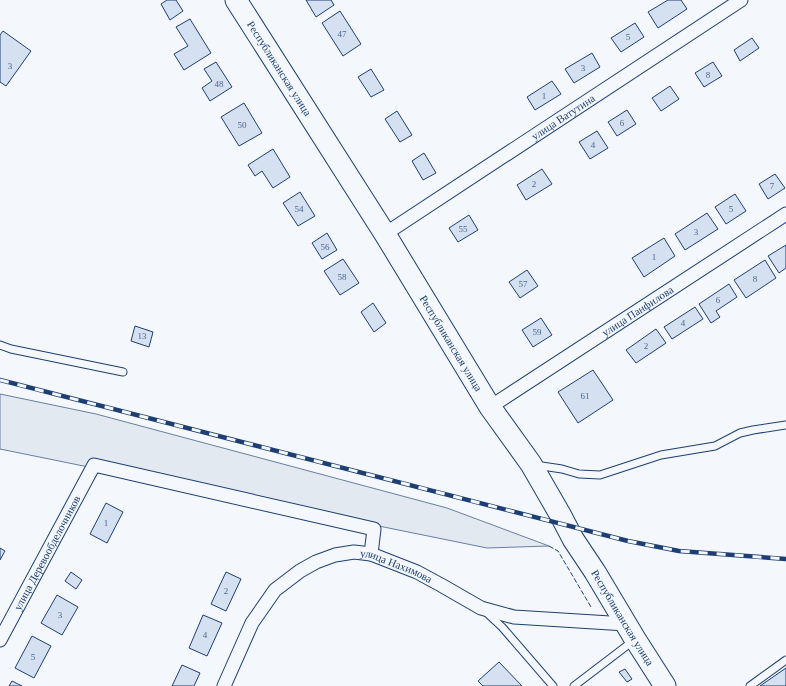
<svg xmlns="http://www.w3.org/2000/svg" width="786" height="686" viewBox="0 0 786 686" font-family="Georgia,serif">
  <rect width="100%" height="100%" fill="#f4f7fb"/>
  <path fill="#e3e9f0" stroke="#687fa3" d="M0,394L96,414L447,508L549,546L487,548L0,449Z"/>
  <path fill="#d5e0f0" stroke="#1d3f73" d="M167,0H176L183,11L170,20L161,4Z
    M306,0H331L334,5L316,17Z
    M668,0H681L687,9L658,28L648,12Z
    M340,11L361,44L343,56L322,23Z
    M190,19L211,53L184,70L174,54L188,46L176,27Z
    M635,23L644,37L621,52L611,38Z
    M3,31L31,51L6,86L0,82V35Z
    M752,38L759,48L740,61L734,50Z
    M592,53L600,67L574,83L565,69Z
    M216,62L232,87L210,101L202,88L212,81L204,69Z
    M713,62L722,76L704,87L695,73Z
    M371,69L384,90L371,97L358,77Z
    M552,81L561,94L535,110L527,97Z
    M670,86L679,99L661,111L652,98Z
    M244,103L262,133L239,146L221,117Z
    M627,110L636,124L617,136L608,122Z
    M397,111L412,135L400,142L385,119Z
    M597,131L608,148L590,159L579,142Z
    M273,149L290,177L273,188L262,171L255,176L248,165Z
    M424,153L436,173L423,180L412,161Z
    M542,169L552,184L526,200L517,185Z
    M775,174L785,188L768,199L759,184Z
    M300,192L315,216L298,226L283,203Z
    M735,194L746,211L726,224L715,207Z
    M707,213L718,229L685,250L675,234Z
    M469,215L478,230L458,242L449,228Z
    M327,233L337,250L322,259L312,243Z
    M664,238L675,256L644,277L632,258Z
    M786,245V268L779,273L768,256Z
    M343,259L359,283L340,295L324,271Z
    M765,260L776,278L746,298L734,280Z
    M527,270L538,286L520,298L509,282Z
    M729,284L737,297L716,311L720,317L711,323L699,304Z
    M373,303L386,323L374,332L361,312Z
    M695,307L703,319L672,339L664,327Z
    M541,318L552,335L533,347L522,330Z
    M135,326L153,332L149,347L131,341Z
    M656,329L666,343L636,363L626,350Z
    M593,370L613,400L578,423L558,392Z
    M106,503L123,512L107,543L90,534Z
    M0,548L5,551L0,560Z
    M71,572L82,580L76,589L65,581Z
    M226,572L241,579L226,611L211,604Z
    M57,595L78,607L62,635L41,623Z
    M203,615L222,623L207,656L189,648Z
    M32,636L51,646L34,678L15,668Z
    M499,662L522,686H483L478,681Z
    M182,665L200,673L194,686H172Z
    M786,668V686H760Z
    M625,669L632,679L627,682L619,672Z
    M12,681L22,686H9Z"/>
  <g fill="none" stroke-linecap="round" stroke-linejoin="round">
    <defs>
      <path id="service" d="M0,345L11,349L123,372
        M535,465L562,469L579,474L600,475L661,455L715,446L740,433L753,430L786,425
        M487,613L502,627L553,686
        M574,686L633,641
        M750,686L786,660"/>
      <g id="minor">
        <path id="s1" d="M385,234L741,0"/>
        <path id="s2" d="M490,407L786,214"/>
        <path id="s3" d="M0,640L94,465L374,529L371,554"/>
        <path id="s4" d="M224,686L252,623L275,590L300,571L316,562L335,555L354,552L371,554L417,572L441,585L481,608L514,617L626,624"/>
      </g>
      <g id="primary">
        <path id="s5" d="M236,0L385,234L490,407L531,464L561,516L573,539L595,572L635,639L665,686"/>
      </g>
    </defs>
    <use href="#service" stroke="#1d3f73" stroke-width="9"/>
    <use href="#minor" stroke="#1d3f73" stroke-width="15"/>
    <use href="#primary" stroke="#1d3f73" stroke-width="23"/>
    <use href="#service" stroke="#f4f7fb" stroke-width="7"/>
    <use href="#minor" stroke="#f4f7fb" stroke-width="13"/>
    <use href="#primary" stroke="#f4f7fb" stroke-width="21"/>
    <defs>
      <path id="rail" d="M0,380L628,541L679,551L733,555L786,559"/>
    </defs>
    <use href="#rail" stroke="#1d3f73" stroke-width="4.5"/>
    <use href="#rail" stroke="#f4f7fb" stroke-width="3" stroke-dasharray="9" stroke-linecap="butt"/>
    <path stroke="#1d3f73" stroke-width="1" stroke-dasharray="5 2" stroke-linecap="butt" d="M549,546L558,551L591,607"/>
  </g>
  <g text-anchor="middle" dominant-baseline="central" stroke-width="3" stroke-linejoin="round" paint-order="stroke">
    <g font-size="9" fill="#4b6792">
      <text x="342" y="34">47</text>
      <text x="628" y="37">5</text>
      <text x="10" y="66">3</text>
      <text x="583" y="68">3</text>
      <text x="708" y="75">8</text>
      <text x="219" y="84">48</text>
      <text x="544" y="96">1</text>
      <text x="622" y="123">6</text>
      <text x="242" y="125">50</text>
      <text x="593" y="145">4</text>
      <text x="534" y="184">2</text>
      <text x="772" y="186">7</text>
      <text x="299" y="209">54</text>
      <text x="731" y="209">5</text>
      <text x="463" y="229">55</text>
      <text x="696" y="232">3</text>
      <text x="325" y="247">56</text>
      <text x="654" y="257">1</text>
      <text x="342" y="277">58</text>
      <text x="755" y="279">8</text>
      <text x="523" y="284">57</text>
      <text x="718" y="300">6</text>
      <text x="683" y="323">4</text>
      <text x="537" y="332">59</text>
      <text x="142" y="336">13</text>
      <text x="646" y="346">2</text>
      <text x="585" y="396">61</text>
      <text x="106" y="523">1</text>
      <text x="226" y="591">2</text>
      <text x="60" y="615">3</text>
      <text x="205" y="635">4</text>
      <text x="33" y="657">5</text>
    </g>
    <g font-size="11" fill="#1d3f73" stroke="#f4f7fb">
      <text stroke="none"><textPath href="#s5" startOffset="81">Республиканская улица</textPath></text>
      <text stroke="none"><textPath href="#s1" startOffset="213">улица Ватутина</textPath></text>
      <text stroke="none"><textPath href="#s2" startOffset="176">улица Панфилова</textPath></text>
      <text stroke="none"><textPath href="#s5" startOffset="405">Республиканская улица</textPath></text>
      <text stroke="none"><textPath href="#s3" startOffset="99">улица Деревообделочников</textPath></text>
      <text stroke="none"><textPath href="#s4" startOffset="243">улица Нахимова</textPath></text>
      <text stroke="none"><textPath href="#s5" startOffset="729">Республиканская улица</textPath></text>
    </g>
  </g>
</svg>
